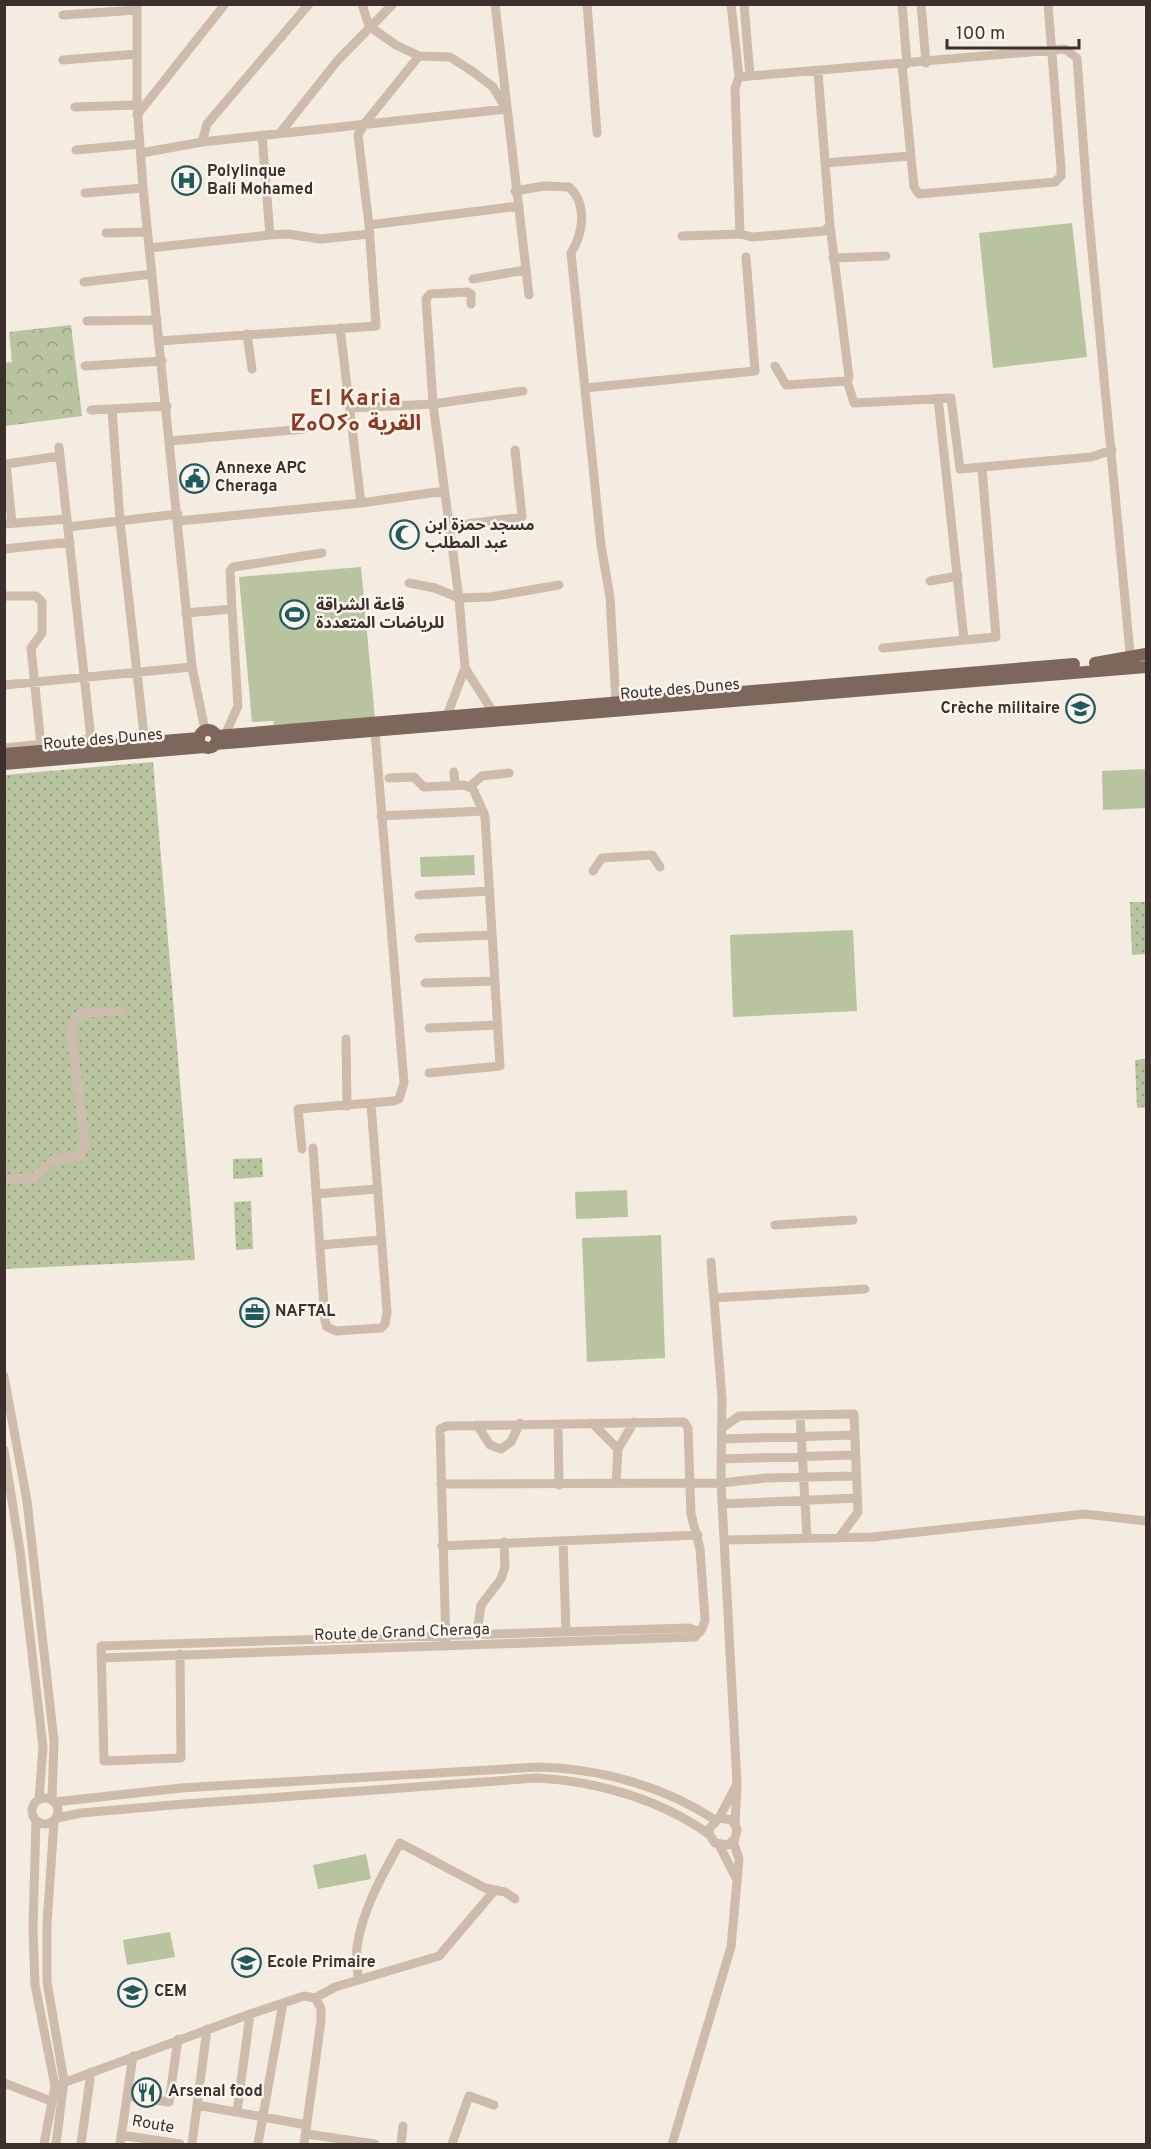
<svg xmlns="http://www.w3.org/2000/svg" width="1151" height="2149" viewBox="0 0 1151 2149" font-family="Overpass,'Noto Sans Arabic','Noto Sans Tifinagh',sans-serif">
  <defs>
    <pattern id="grass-dots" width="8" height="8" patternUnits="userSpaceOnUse" patternTransform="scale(1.5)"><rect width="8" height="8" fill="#b8c4a0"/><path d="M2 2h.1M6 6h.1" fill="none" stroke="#97a083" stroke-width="1.8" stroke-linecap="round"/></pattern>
    <pattern id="park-crowns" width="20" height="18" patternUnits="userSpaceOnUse" patternTransform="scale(1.5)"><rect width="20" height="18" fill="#b8c4a0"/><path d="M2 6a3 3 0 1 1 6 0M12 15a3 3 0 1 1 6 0" fill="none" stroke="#97a083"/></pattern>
  </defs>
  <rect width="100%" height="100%" fill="#f4ebe1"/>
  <path fill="url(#grass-dots)" d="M153,762L195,1260L5,1269L4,775Z
    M1130,902H1146V954L1132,955Z
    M1146,1059V1107L1137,1108L1135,1060Z
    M262,1158L263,1177L233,1179V1159Z
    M251,1201L253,1249L236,1250L234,1202Z"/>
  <path fill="url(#park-crowns)" d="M71,325L82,416L5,426V363L12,362L9,332Z"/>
  <path fill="#b8c4a0" d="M1072,223L1087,357L993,368L979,233Z
    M361,567L375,719L273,725L274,721L252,722L239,577Z
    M1146,769V808L1103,810L1102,771Z
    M474,855L475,875L421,877L420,857Z
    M853,930L857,1011L733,1017L730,935Z
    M627,1190L628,1217L576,1219L575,1192Z
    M661,1235L665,1358L587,1362L582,1238Z
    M366,1854L371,1879L318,1889L313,1865Z
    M170,1932L175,1957L127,1965L123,1940Z"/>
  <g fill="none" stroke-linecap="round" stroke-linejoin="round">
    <path stroke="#cdbbac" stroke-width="9" d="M137,4V105L143,188L192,667L205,730
      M495,4L529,295
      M587,4L597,133
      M731,4L739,77
      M744,4L750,76
      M902,4L907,64
      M921,4L926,63
      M63,15L137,10
      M63,60L137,54
      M902,65L914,187L919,194L1055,182L1061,176V168L1048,4
      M75,107L137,105
      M137,115L225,4
      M280,133L338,60L393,4
      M262,135L270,235
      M202,142L207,124L309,4
      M76,150L140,144
      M141,153L202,142L506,109L493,87L472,71L450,57L419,56L396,45L369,26L362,4
      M825,163L910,156
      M515,191L544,186L569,187C588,204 583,234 571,253L601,545L610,597L616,703
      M85,193L143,188
      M369,225L519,206
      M830,226L849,377L847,381L854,403L951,398L960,469L1091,457L1112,450
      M106,233L147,232
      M740,234L735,88L739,77L1065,49L1077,58L1088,209L1131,663
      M682,236L740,234L752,237L824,231L830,226L818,72
      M149,248L270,235L288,234L320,239L370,234
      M833,258L886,256
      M473,279L525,270
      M84,282L152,274
      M87,321L157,320
      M340,328L361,503
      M247,334L252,369
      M159,341L376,326L369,225L358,135L365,123L419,56
      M85,366L162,361
      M775,366L786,385L847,381
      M585,388L755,371L746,257
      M938,398L964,640
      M351,408L433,404L523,391
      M112,409L120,521L145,744
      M91,410L167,406
      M170,441L304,429
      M59,447L91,739
      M179,521L361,503L444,491
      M12,523L6,464L60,456
      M4,524L67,519
      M450,526L522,517L515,450
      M68,527L178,514
      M4,549L70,542
      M930,581L958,576
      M409,583L435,588L459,598L490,597L559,585
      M4,596H36L42,602V633L31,648L41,745
      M186,613L232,609L230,571L233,567L322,553
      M883,648L996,637L982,469
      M465,668L493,712
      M4,685L192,667
      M445,721L465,668L459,598L433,404L426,299L430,294L468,292L471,294V304
      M225,735L238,706L232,609
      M4,748L91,739V743
      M454,772L455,786
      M389,778L414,777L424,787L464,785L473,789L483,811
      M469,787L482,776L509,773
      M381,816L483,811L485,817L500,1066L429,1073
      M593,871L602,858L652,855L660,867
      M419,895L490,891
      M419,938L492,935
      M425,983L495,981
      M429,1028L498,1025
      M346,1039L347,1106
      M313,1148L325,1321L327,1327L336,1331L381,1328L385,1324L387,1312L371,1104
      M302,1149L298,1109L394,1101L399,1099L404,1083L375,732
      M4,1180L35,1177L54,1159L79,1157L85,1143L71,1032L75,1017L84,1013L122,1011
      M316,1194L376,1189
      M775,1225L853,1220
      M320,1245L381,1240
      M711,1262L722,1398L721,1483L737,1784L735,1824
      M714,1298L865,1289
      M4,1376L27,1501L54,1741L52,1799
      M800,1415L807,1538
      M592,1423L618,1449
      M558,1424L559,1485
      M477,1425L490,1445L501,1449L511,1442L520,1423
      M722,1428L739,1416L854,1414L858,1512L839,1538
      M722,1439L854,1435
      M4,1450L20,1551L43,1747L39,1799
      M721,1459L855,1455
      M441,1484L721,1483L766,1478L855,1476
      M616,1484L618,1449L634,1422
      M722,1504L857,1498
      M724,1540L873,1537L1085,1514L1146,1521
      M563,1541L566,1631
      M442,1546L698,1535
      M477,1633L481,1605L501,1579L505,1567L504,1542
      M180,1654L181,1758L104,1761L101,1646L689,1628L700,1632
      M102,1658L695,1637L702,1629L705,1620L700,1549L691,1514L688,1428L684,1422L447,1426L440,1429L446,1646
      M32 1811a13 13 0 1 1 26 0a13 13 0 1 1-26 0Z
      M55,1802L181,1788L538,1767C598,1768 664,1786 715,1820
      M57,1818L81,1813L172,1805L536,1778C597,1781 660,1799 710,1835
      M719,1818L732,1820L737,1829L735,1839L728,1845L715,1843L710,1835L709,1829L719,1818L737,1784
      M36,1821L33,1928L35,1985L55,2086L44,2144
      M54,1821L47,1925V1982L64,2081L56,2144
      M719,1845L736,1878
      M358,1980C358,1969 356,1957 357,1947C362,1911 382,1875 400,1843L485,1888L505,1892L515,1899
      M315,1998L335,1987L439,1956L495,1890
      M4,2083L51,2101
      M55,2086L250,2014L304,1996L315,1998L321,2008V2021L304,2144
      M127,2096L169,2102L178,2039
      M197,2105L307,2125
      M237,2112L250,2014
      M307,2134L375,2144
      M121,2135L180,2144
      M81,2144L91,2072
      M120,2144L133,2056
      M192,2144L207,2029
      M258,2144L283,2003
      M401,2144L403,2126
      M452,2144L469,2096L494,2105
      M672,2144L731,1947L739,1859L733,1841"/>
    <path stroke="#7d675c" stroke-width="12" d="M1095,663L1146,654
      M199 739a9 9 0 1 1 18 0a9 9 0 1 1-18 0Z
      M217,736L1074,664
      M215,744L1146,667
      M4,754L199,738
      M4,764L205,747"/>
  </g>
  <defs>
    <symbol id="hospital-ring" viewBox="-11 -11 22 22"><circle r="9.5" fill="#fbf5ee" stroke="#1f5a5e" stroke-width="1.5"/><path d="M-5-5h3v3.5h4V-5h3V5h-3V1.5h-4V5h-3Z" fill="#1f5a5e"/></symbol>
    <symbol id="civic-ring" viewBox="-11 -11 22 22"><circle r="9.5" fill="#fbf5ee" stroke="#1f5a5e" stroke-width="1.5"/><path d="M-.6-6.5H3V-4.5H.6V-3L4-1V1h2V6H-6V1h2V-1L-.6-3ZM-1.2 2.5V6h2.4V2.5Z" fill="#1f5a5e"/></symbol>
    <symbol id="mosque-ring" viewBox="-11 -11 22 22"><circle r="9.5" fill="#fbf5ee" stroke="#1f5a5e" stroke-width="1.5"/><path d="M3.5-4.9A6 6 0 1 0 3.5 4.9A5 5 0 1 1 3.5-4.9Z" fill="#1f5a5e"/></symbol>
    <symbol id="stadium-ring" viewBox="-11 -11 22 22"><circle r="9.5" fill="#fbf5ee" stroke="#1f5a5e" stroke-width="1.5"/><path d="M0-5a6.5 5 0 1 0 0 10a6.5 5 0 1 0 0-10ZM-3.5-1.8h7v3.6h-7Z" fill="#1f5a5e"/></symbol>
    <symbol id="school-ring" viewBox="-11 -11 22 22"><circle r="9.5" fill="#fbf5ee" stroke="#1f5a5e" stroke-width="1.5"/><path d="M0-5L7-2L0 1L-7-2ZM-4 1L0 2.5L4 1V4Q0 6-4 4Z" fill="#1f5a5e"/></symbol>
    <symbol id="office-ring" viewBox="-11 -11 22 22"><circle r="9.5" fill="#fbf5ee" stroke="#1f5a5e" stroke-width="1.5"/><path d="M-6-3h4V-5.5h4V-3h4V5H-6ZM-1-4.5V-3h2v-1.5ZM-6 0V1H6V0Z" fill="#1f5a5e"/></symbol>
    <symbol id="restaurant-ring" viewBox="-11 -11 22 22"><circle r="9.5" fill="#fbf5ee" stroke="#1f5a5e" stroke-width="1.5"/><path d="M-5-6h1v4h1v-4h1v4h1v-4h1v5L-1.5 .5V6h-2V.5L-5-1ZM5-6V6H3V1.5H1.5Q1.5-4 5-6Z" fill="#1f5a5e"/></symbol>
  </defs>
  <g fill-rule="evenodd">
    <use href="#hospital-ring" x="170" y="164" width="33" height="33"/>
    <use href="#civic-ring" x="178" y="462" width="33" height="33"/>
    <use href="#mosque-ring" x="388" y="518" width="33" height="33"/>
    <use href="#stadium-ring" x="278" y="598" width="33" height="33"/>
    <use href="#school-ring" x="1064" y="692" width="33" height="33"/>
    <use href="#office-ring" x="238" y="1296" width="33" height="33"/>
    <use href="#school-ring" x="230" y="1946" width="33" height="33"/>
    <use href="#school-ring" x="116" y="1976" width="33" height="33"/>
    <use href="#restaurant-ring" x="130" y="2076" width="33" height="33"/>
  </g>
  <g text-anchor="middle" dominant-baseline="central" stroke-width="5" stroke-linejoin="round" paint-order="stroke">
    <g font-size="16" font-weight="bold" fill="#3b302b" stroke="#fbf5ee" text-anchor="start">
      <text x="207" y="172">Polylinque<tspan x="207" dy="18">Bali Mohamed</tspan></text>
      <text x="215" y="469">Annexe APC<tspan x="215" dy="18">Cheraga</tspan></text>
      <text x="425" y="526">مسجد حمزة ابن<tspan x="425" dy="18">عبد المطلب</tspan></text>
      <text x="316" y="606">قاعة الشراقة<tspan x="316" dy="18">للرياضات المتعددة</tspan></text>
      <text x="1060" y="709" text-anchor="end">Crèche militaire</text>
      <text x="275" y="1312">NAFTAL</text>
      <text x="267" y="1963">Ecole Primaire</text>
      <text x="154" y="1992">CEM</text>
      <text x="168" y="2092">Arsenal food</text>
    </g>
    <g font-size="16" fill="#3b302b" stroke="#fbf5ee">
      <text transform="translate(680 690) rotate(-5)">Route des Dunes</text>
      <text transform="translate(103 740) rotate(-5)">Route des Dunes</text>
      <text transform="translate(402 1633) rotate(-2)">Route de Grand Cheraga</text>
      <text transform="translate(153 2125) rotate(10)">Route</text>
    </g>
    <g font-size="22" font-weight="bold" letter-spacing="1.5" fill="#8c3b22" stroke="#fbf5ee">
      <text x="356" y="399">El Karia<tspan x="356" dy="25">ⵇⴰⵔⵢⴰ القرية</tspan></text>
    </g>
  </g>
  <rect width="1151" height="2149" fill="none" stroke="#3b302b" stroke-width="12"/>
  <path d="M947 39v9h132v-9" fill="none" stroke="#3b302b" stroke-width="3"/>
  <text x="956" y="39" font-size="18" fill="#3b302b" stroke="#fbf5ee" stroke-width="4.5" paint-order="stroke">100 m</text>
</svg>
